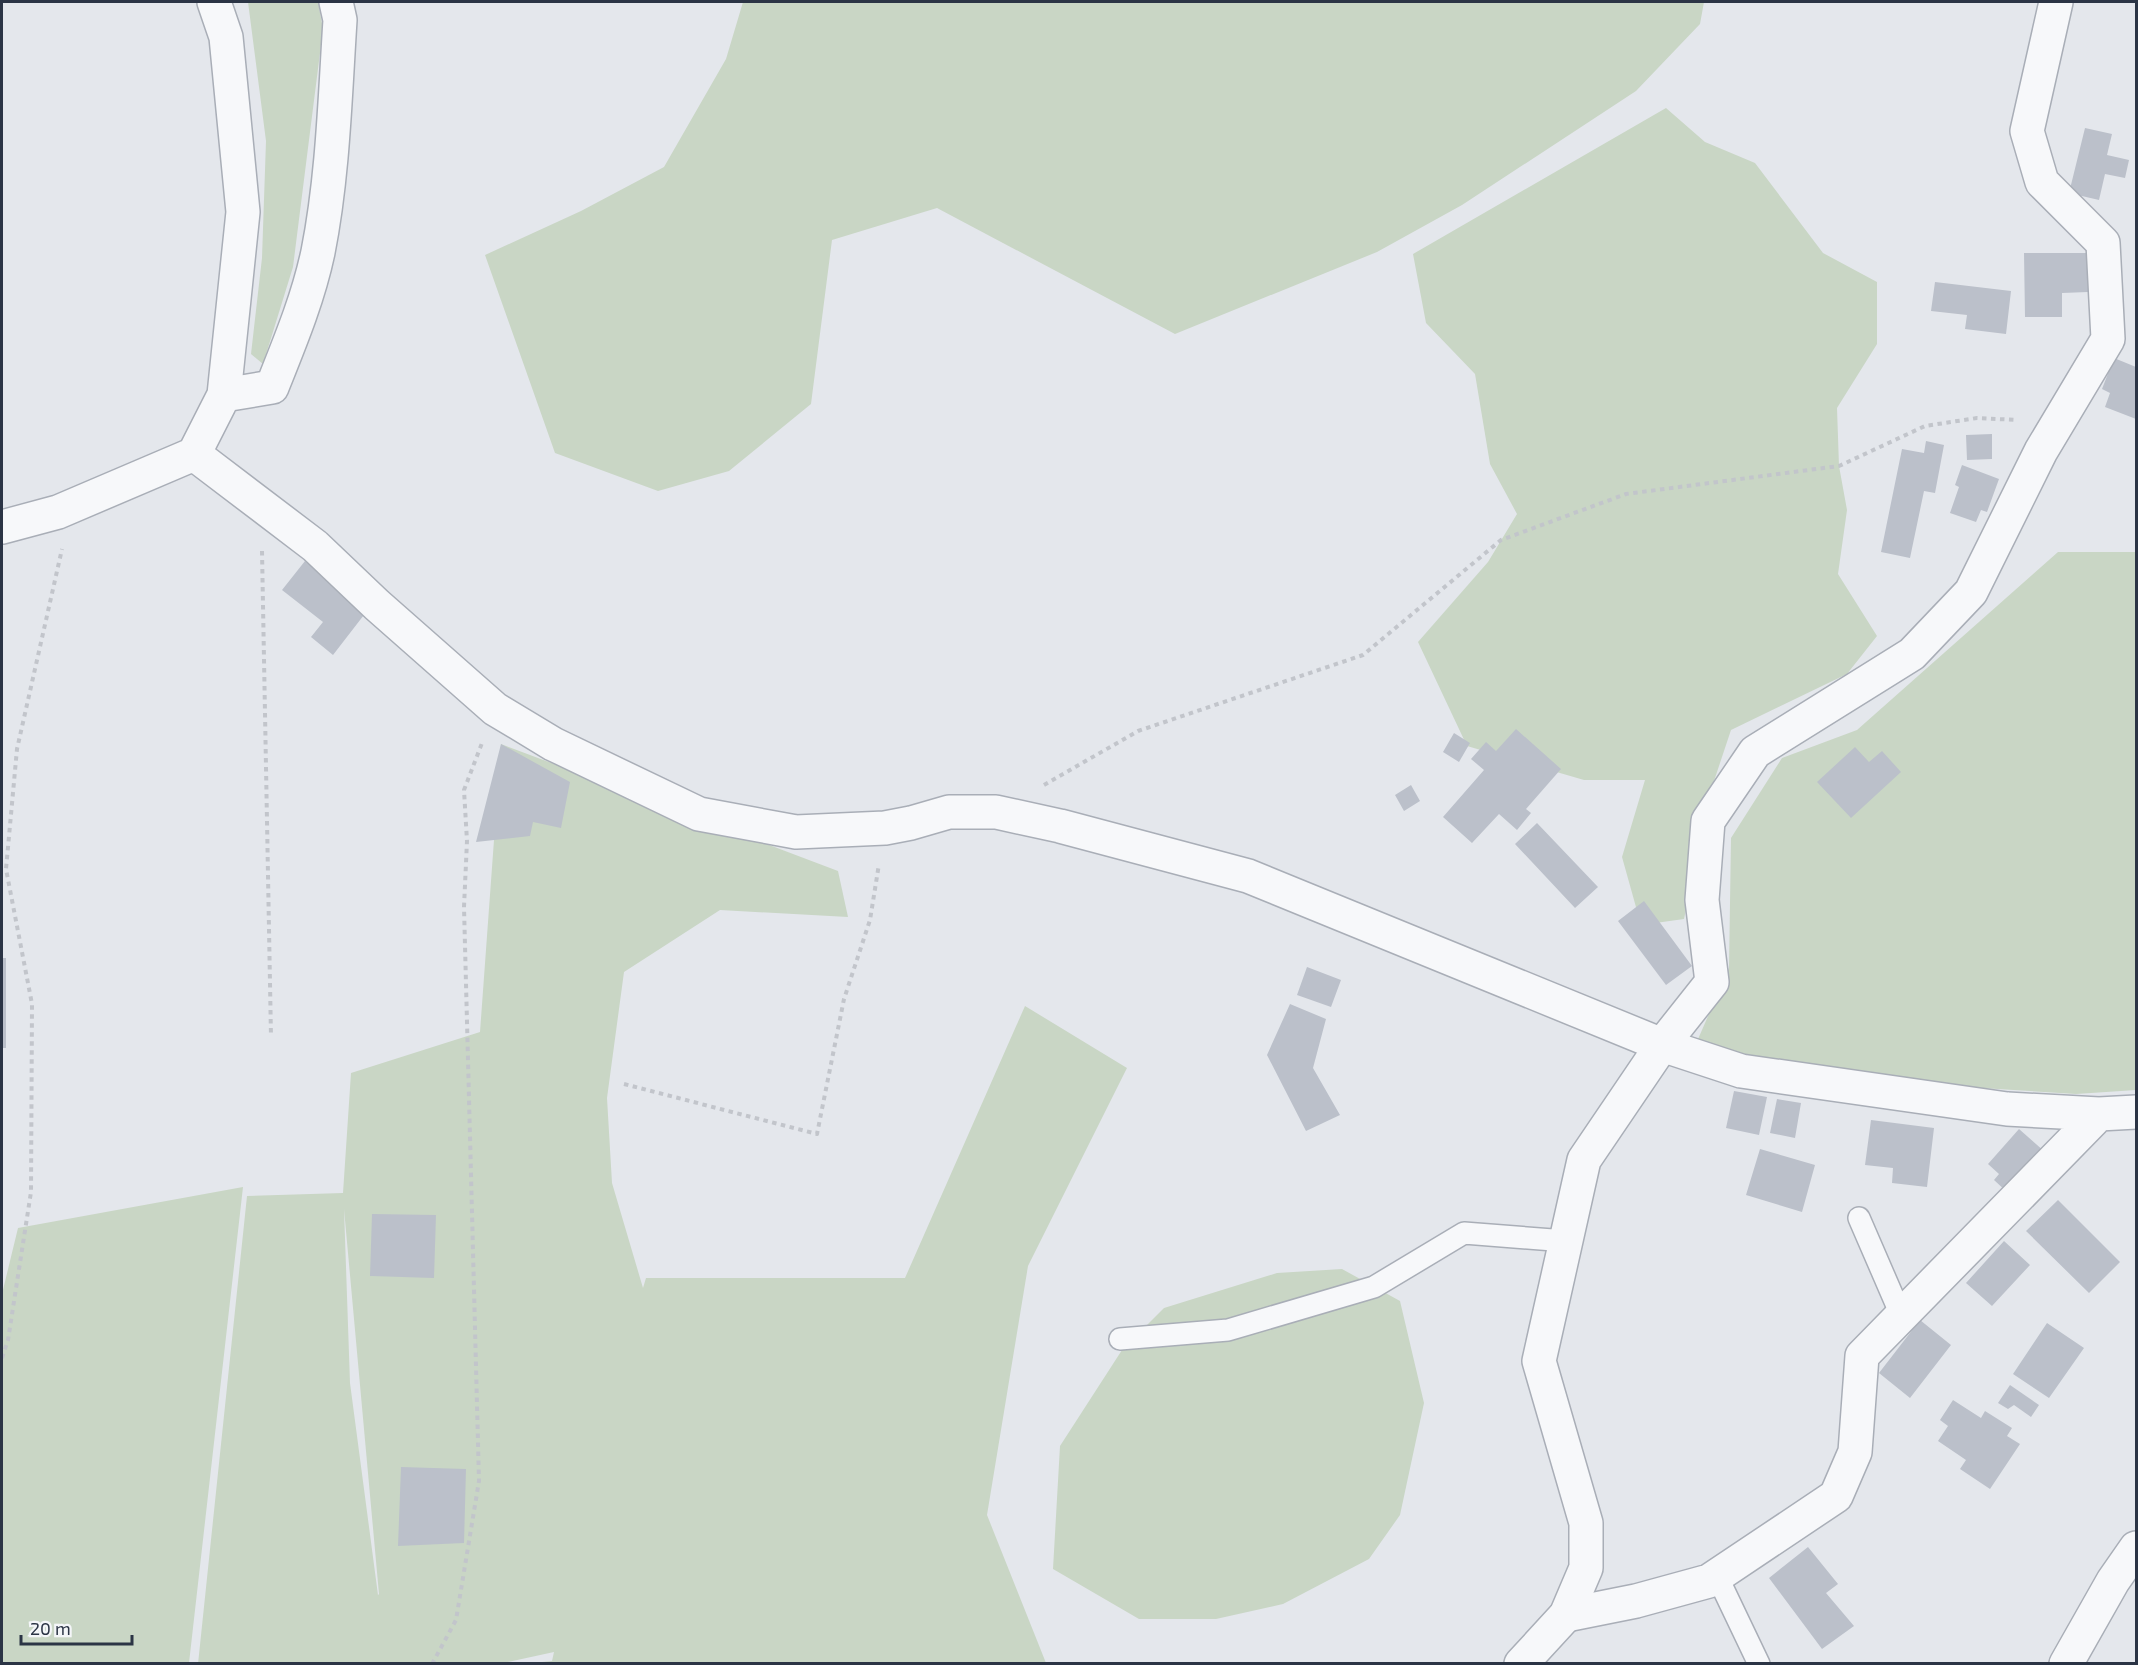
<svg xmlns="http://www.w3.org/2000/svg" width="2138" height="1665" viewBox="0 0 2138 1665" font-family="'Exo 2',sans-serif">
  <rect width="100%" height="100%" fill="#e4e7ec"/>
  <path fill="#c9d6c5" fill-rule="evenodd" d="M248,2H318L323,29L293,267L263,364L251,354L262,258L266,141Z
    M743,2H1704L1700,24L1636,91L1462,205L1377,252L1175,334L937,208L832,240L811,404L729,471L658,491L555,453L485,255L581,211L664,167L726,59Z
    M1666,108L1705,142L1755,163L1823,253L1877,282V344L1837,408L1839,466L1847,510L1838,574L1877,636L1847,674L1731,730L1709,796L1684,919L1641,925L1622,857L1645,780H1584L1467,746L1418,642L1488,562L1517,514L1490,464L1475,374L1426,323L1413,254Z
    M2058,552H2136V1090L2076,1094L1917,1084L1804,1071L1695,1046L1729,968L1731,838L1782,758L1857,730Z
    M501,744L838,871L848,917L720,910L624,972L607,1098L612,1183L643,1288L646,1278H905L1025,1006L1127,1068L1028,1266L987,1515L1046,1663H532L552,1661L554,1652L499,1664H198L247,1196L343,1193L351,1073L480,1032ZM344,1209L379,1594L378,1595L350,1383Z
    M243,1187L189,1663H2V1294L18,1228Z
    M1342,1269L1400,1301L1424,1403L1400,1515L1369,1559L1283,1604L1216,1619H1139L1053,1569L1060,1446L1122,1350L1164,1308L1277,1273Z"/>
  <path fill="#bbc0ca" d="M2085,128L2112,134L2107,155L2129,160L2125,178L2105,174L2099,200L2069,193Z
    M2024,253H2087L2088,292L2062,293V317H2025Z
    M1935,282L2011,291L2006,334L1965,329L1967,315L1931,311Z
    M2114,358L2136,367V419L2105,407L2110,393L2102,389Z
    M1992,434V459L1967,460L1966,435Z
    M1926,441L1944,445L1935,493L1924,491L1910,558L1881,552L1902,449L1924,453Z
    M1962,465L1999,479L1987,512L1981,510L1976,522L1950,513L1959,487L1955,485Z
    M305,561L367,611L333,655L311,637L323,622L282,590Z
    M1516,729L1561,769L1526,809L1531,813L1517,830L1499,814L1472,843L1443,817L1484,770L1471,759L1486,742L1496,751Z
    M1454,733L1470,743L1459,762L1443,752Z
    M501,744L570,782L561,828L533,822L530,836L476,842Z
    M1855,747L1869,762L1882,751L1901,772L1851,818L1817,782Z
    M1411,785L1420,801L1404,811L1395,795Z
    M1537,823L1598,887L1575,908L1515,844Z
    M1644,901L1692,966L1666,985L1618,921Z
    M2,958H6V1048H2Z
    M1307,967L1341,980L1331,1007L1297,995Z
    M1290,1004L1326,1019L1313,1068L1340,1115L1306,1131L1267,1055Z
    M1734,1091L1767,1097L1759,1135L1726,1128Z
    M1777,1099L1801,1103L1795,1138L1770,1133Z
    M1871,1120L1934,1128L1927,1187L1892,1183L1893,1168L1865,1165Z
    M2019,1129L2045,1152L2008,1193L1994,1180L1999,1174L1988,1164Z
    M1760,1149L1815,1165L1802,1212L1746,1195Z
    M2058,1200L2120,1262L2089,1293L2026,1231Z
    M372,1214L436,1215L434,1278L370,1276Z
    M2004,1241L2030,1265L1992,1306L1966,1283Z
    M1920,1320L1951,1345L1910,1398L1879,1373Z
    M2047,1323L2084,1348L2049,1398L2013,1374Z
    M2010,1385L2039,1405L2031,1417L2014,1405L2008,1409L1998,1403Z
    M1953,1400L1981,1418L1985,1411L2012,1428L2007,1436L2020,1444L1990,1489L1960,1469L1966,1460L1938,1441L1948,1426L1940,1420Z
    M401,1467L466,1469L464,1543L398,1546Z
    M1808,1547L1838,1584L1826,1593L1854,1626L1822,1649L1769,1578Z"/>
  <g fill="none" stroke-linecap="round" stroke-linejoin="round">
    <defs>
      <path id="service" d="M1859,1218L1901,1315
        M1120,1339L1228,1330L1374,1287L1464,1233L1566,1241
        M1717,1576L1759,1664"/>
      <path id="minor" d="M224,395L272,387C290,342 308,299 318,252C333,176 335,97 340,20L336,2
        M194,454L315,546L377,605L495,709L553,744L699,814L796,832L885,828L911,823L949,812H996L1060,826L1248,876L1662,1045L1741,1071L2007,1109L2099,1114L2136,1112
        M2,527L58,512L194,454L224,395L243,212L226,37L214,2
        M1662,1045L1712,982L1702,900L1708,821L1755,752L1912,654L1971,592L2041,451L2108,339L2103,243L2042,182L2027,131L2056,2
        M1566,1615L1636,1601L1709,1581L1836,1496L1855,1452L1862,1356L2099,1114
        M2066,1664L2113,1581L2136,1548"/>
      <path id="tertiary" d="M1521,1664L1566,1615L1586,1568V1523L1539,1361L1584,1160L1662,1045"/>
    </defs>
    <use href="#service" stroke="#a9aeb7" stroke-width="24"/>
    <use href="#minor" stroke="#a9aeb7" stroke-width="36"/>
    <use href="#tertiary" stroke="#a9aeb7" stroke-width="36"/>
    <path stroke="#c2c5cb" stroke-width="4" stroke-dasharray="4.5 4.5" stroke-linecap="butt" d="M262,551L271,1037
      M1044,785L1138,731L1363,655L1501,540L1626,494L1839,466L1925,426L1977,418L2017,420
      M624,1084L817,1134L844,999L870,920L879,864
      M2,1358L8,1340L31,1192L32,1004L6,869L17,749L62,549
      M432,1664L456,1620L479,1481L464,907L467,841L464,790L482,743"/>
    <use href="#service" stroke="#f7f8fa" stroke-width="21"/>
    <use href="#minor" stroke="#f7f8fa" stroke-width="33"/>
    <use href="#tertiary" stroke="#f7f8fa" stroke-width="33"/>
  </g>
  <rect width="2138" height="1665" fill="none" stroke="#2b3445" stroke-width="6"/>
  <path d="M21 1635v9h111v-9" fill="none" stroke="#2b3445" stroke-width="3"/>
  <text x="30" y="1635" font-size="18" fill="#2b3445" stroke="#f4f6f9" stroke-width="4.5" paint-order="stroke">20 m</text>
</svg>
